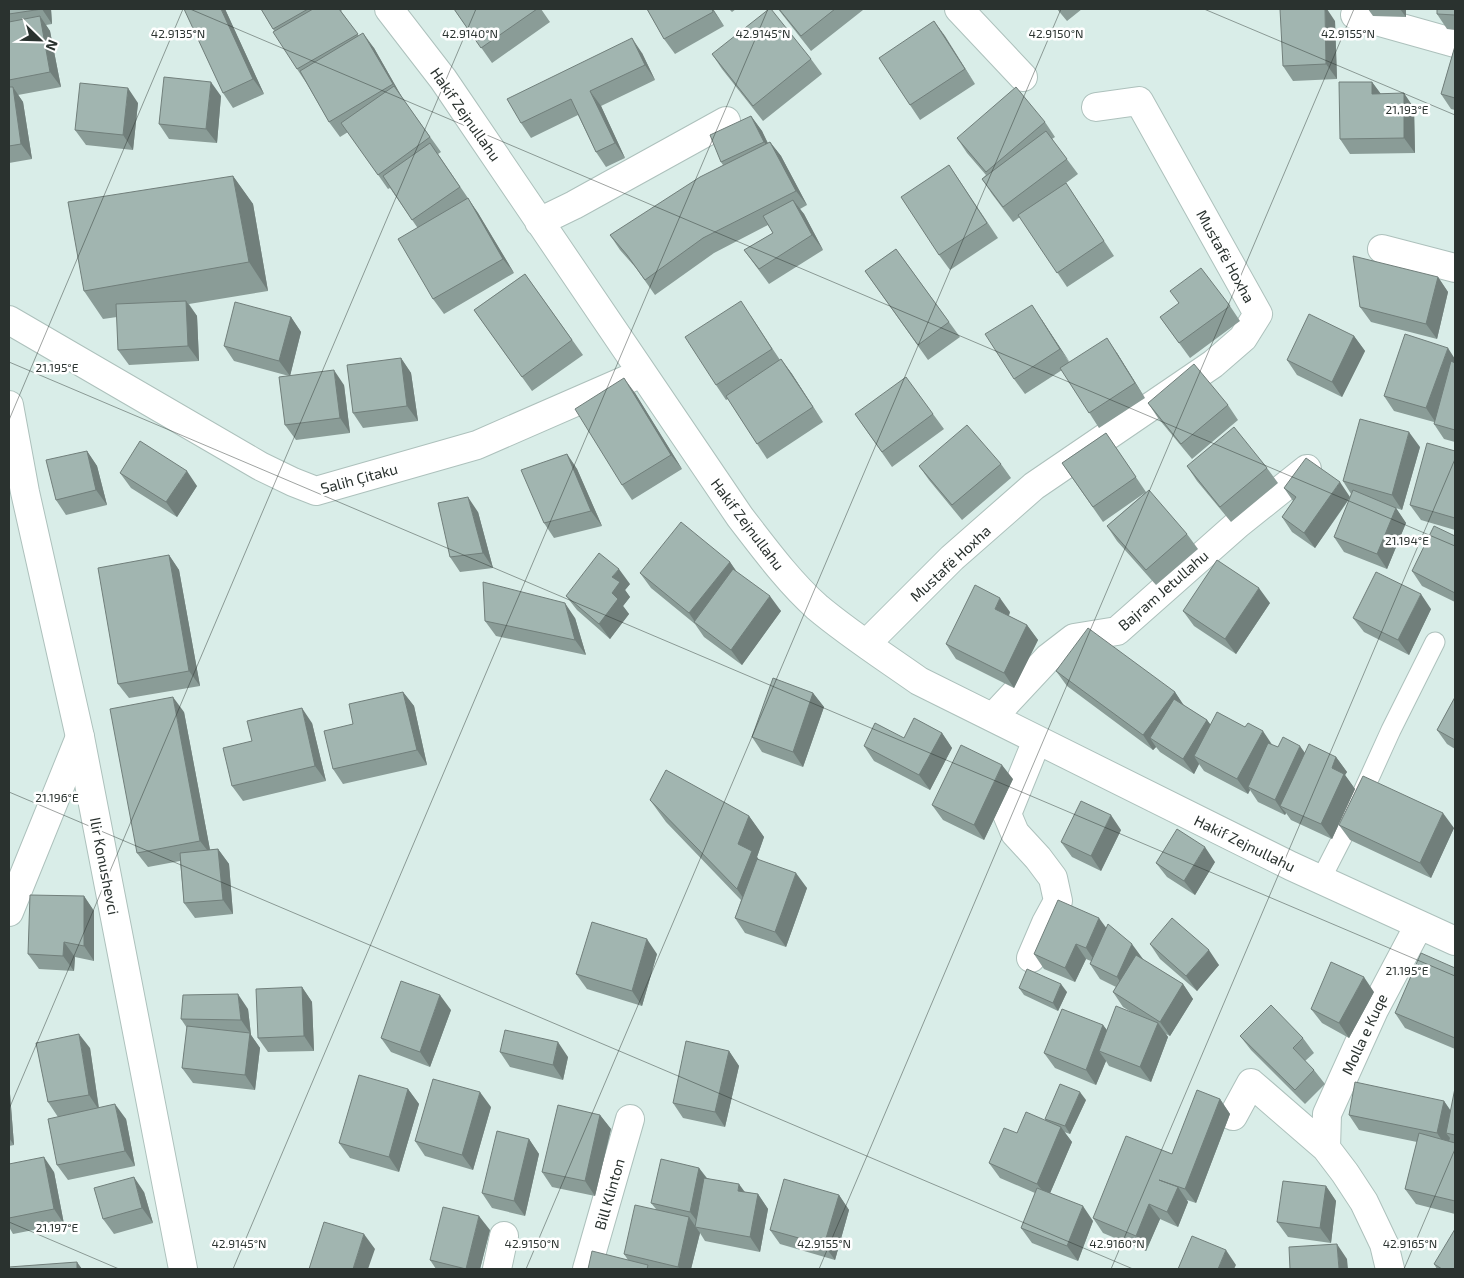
<svg xmlns="http://www.w3.org/2000/svg" width="1464" height="1278" viewBox="0 0 1464 1278" font-family="'Exo 2',sans-serif">
  <rect width="100%" height="100%" fill="#d9ede8"/>
  <g fill="none" stroke-linecap="round" stroke-linejoin="round">
    <defs>
      <path id="lane" d="M1321,879L1342,838L1391,730L1435,642"/>
      <path id="street" d="M389,9L443,79L740,517C764,548 788,581 817,607C849,634 885,657 919,681L1291,866L1455,941
        M959,9L1023,77
        M1355,15L1455,43
        M539,222L574,205L726,121
        M1382,249L1455,268
        M9,320L260,466L293,482L316,491L477,445L642,373
        M866,644L952,558L1034,486L1213,364L1243,338L1258,314L1139,101L1096,107
        M993,717L1048,658L1074,638L1117,631L1238,524L1307,469
        M9,912L80,737
        M1031,958L1046,923L1058,901L1053,878L1038,858L1015,833L1007,814L1037,740
        M1233,1116L1251,1083L1326,1148L1345,1173L1364,1202L1384,1244L1390,1269
        M1326,1148L1327,1114L1374,1010L1419,925
        M497,1269L504,1236
        M587,1269L630,1119"/>
      <path id="secondary" d="M9,405L25,492L80,737L183,1269"/>
    </defs>
    <use href="#lane" stroke="#adc1bc" stroke-width="21"/>
    <use href="#street" stroke="#adc1bc" stroke-width="30"/>
    <use href="#secondary" stroke="#adc1bc" stroke-width="30"/>
    <use href="#lane" stroke="#fff" stroke-width="19"/>
    <use href="#street" stroke="#fff" stroke-width="28"/>
    <use href="#secondary" stroke="#fff" stroke-width="28"/>
  </g>
  <path fill="#8a9c97" d="M9,9H51L52,24L46,25L50,31L61,87L18,95L23,102L32,159L9,163Z
    M225,9L264,94L233,108L223,93Z
    M261,9H343L341,11L359,36L374,48L403,99L441,152L438,154L478,213L514,273L444,314L433,299L417,227L390,188L388,189L348,132L340,137L329,122L307,84L297,69Z
    M454,9H541L550,22L492,63Z
    M647,9H713L724,26L675,54L664,39Z
    M729,9H736L732,12Z
    M778,9H862L863,10L811,51Z
    M1057,9H1082L1067,21Z
    M1368,9H1406V17L1373,16Z
    M1455,9V30L1447,29L1437,14Z
    M934,21L975,84L920,120L910,105Z
    M1335,21L1337,79L1293,81L1283,66Z
    M1455,46V110L1451,109L1441,94Z
    M642,53L655,80L601,106L625,158L606,167L596,152L578,115L531,138L521,123Z
    M712,54L811,59L822,74L763,121L722,69Z
    M1372,82L1381,94L1414,108L1415,153L1350,154L1340,139Z
    M221,96L217,143L169,139L159,124Z
    M138,103L133,150L86,145L75,130Z
    M751,116L762,131L768,143L770,142L781,156L807,205L800,209L804,214L823,250L769,284L744,250L773,233L768,225L714,253L655,295L636,268L620,250L610,235L723,165L721,162Z
    M1045,122L1055,137L1052,139L1078,174L1066,183L1114,256L1067,287L1020,217L1013,222L992,194L982,179L986,175L967,153L957,138Z
    M949,165L998,238L950,270L939,255Z
    M233,176L253,204L268,291L189,304L197,316L199,361L129,365L118,350L117,317L103,319L84,291Z
    M896,249L960,337L928,360L865,271Z
    M525,274L583,355L532,391L474,310Z
    M1438,277L1448,292L1437,339L1371,322L1360,307Z
    M1230,306L1240,321L1190,358L1160,317Z
    M751,316L780,360L781,359L792,374L823,422L767,459L728,399L726,400L716,385Z
    M291,317L301,332L290,376L344,385L350,433L296,440L285,425L289,376L234,361L224,346Z
    M1042,320L1069,362L1117,353L1145,398L1099,428L1062,370L1025,394L1014,379Z
    M1354,336L1365,351L1342,397L1297,375L1287,360Z
    M401,358L411,373L418,421L363,428L353,413Z
    M1455,359V442L1444,439L1434,424V422L1394,411L1384,396Z
    M635,393L682,469L632,500L622,485Z
    M1148,403L1228,405L1238,420L1192,459L1158,418Z
    M855,414H933L944,429L892,467Z
    M1106,433L1146,492L1187,534L1198,549L1156,585L1117,541L1107,526L1146,492L1103,522L1062,463Z
    M1420,447L1402,510L1396,508L1406,523L1387,569L1344,552L1334,537L1350,498L1315,548L1292,532L1282,517L1293,501L1284,488L1350,497L1351,494L1343,481Z
    M87,451L97,466L107,505L66,515L56,500Z
    M1455,451V530L1421,520L1410,505Z
    M567,454L577,469L602,526L554,538L544,523Z
    M1001,464L1011,478L962,520L929,480L919,466Z
    M1187,466L1267,468L1278,483L1231,522L1197,481Z
    M120,473L197,486L177,517L131,488Z
    M478,512L493,568L460,572L450,557Z
    M1455,536V602L1422,586L1412,571Z
    M169,555L179,570L200,686L129,698L118,684Z
    M730,562L737,572L781,611L742,665L704,637L695,624L651,588L640,573Z
    M630,584L625,590L630,597L623,606L629,614L610,639L577,610L566,596Z
    M1270,603L1236,654L1194,626L1183,611Z
    M1431,609L1409,655L1364,632L1353,618Z
    M1010,612L1009,616L1027,625L1038,640L1014,688L956,659L946,644Z
    M575,618L586,655L496,636L485,621Z
    M1056,671L1175,692L1183,705L1207,720L1210,724L1278,747L1305,753L1336,757L1347,772L1345,775L1355,789L1332,839L1291,820L1286,813L1285,815L1258,802L1250,790L1248,794L1204,771L1199,764L1194,774L1160,752L1156,747L1153,750L1067,686Z
    M403,692L414,706L427,765L343,784L333,769L353,724Z
    M813,693L824,707L803,767L762,752L752,737Z
    M1455,697V749L1447,744L1437,730Z
    M184,712L210,850L218,849L229,864L233,914L195,918L184,903L180,861L148,867L137,853Z
    M312,723L326,781L243,801L232,786L252,741Z
    M942,733L952,748L930,790L874,761L864,746L904,738Z
    M1013,779L984,840L943,820L932,805Z
    M650,800L749,816L764,837L757,857L759,860L807,888L786,947L745,933L735,918L741,900L666,822Z
    M1339,825L1454,828L1431,878L1350,840Z
    M1121,830L1101,871L1072,857L1061,842Z
    M1215,862L1195,895L1167,877L1156,863Z
    M84,896L94,911V961L75,957L74,971L39,969L28,954Z
    M1107,928L1142,959L1183,984L1193,999L1170,1036L1166,1034L1168,1037L1151,1082L1109,1066L1106,1061L1096,1085L1055,1068L1044,1053L1103,1025L1107,1030L1131,1012L1123,1007L1113,992L1116,987L1100,979L1090,964L1091,961L1086,959L1075,982L1044,969L1034,954Z
    M1150,944L1219,965L1197,991L1160,959Z
    M657,954L642,1006L587,989L576,974Z
    M1455,968V1049L1405,1028L1395,1013Z
    M302,987L312,1002L314,1051L268,1052L258,1038Z
    M1019,988L1067,992L1058,1011L1024,995Z
    M1374,992L1349,1038L1322,1023L1311,1009Z
    M248,1009L251,1035L260,1048L255,1090L193,1083L182,1068L187,1028L181,1019Z
    M451,1010L430,1067L391,1052L381,1038Z
    M1240,1036L1303,1038L1314,1053L1305,1061L1314,1070L1325,1084L1305,1104L1251,1050Z
    M90,1048L99,1108L126,1119L135,1166L68,1180L57,1165L58,1117L48,1102Z
    M729,1051L739,1066L725,1127L683,1118L673,1103Z
    M500,1052L568,1057L563,1080L510,1067Z
    M1455,1088V1214L1416,1204L1405,1189L1417,1142L1359,1130L1349,1115L1444,1101L1451,1111Z
    M408,1089L419,1104L399,1172L350,1158L339,1143Z
    M9,1092L10,1094L14,1145L9,1146Z
    M1220,1099L1230,1114L1196,1203L1187,1200L1188,1202L1178,1227L1160,1219L1146,1251L1103,1233L1093,1218L1172,1154Z
    M1086,1100L1070,1134L1064,1132L1072,1142L1050,1193L1093,1221L1078,1261L1032,1243L1021,1228L1035,1193L1000,1178L989,1163L1017,1133L1046,1121L1045,1119Z
    M491,1107L473,1170L425,1156L415,1141Z
    M600,1115L611,1129L595,1196L552,1187L542,1172Z
    M529,1139L539,1154L525,1216L492,1208L482,1193Z
    M9,1164L54,1172L64,1224L13,1234L9,1227Z
    M699,1168L707,1178L745,1192L758,1194L768,1209L760,1252L705,1241L700,1233L691,1269H588L628,1260L624,1254L656,1209L651,1203Z
    M1326,1186L1336,1201L1331,1243L1288,1237L1277,1222Z
    M144,1192L153,1223L114,1234L103,1219Z
    M839,1195L849,1210L835,1260L780,1244L770,1230Z
    M490,1230L480,1269H436L430,1260Z
    M1434,1264L1455,1269H1437Z"/>
  <path fill="#717f7b" d="M42,9H51L52,24Z
    M221,9H225L264,94L253,79Z
    M712,9H713L724,26Z
    M1325,9H1327L1335,21L1337,79L1326,64Z
    M1400,9H1406V17Z
    M40,16L50,31L61,87L50,72Z
    M934,21L945,36L975,84L965,69Z
    M363,33L374,48L403,99L393,84Z
    M632,38L642,53L655,80L645,65Z
    M211,82L221,96L217,143L206,129Z
    M1372,82L1383,97L1372,94Z
    M13,87L23,102L32,159L21,144Z
    M128,88L138,103L133,150L123,135Z
    M590,91L601,106L625,158L615,143Z
    M1404,93L1414,108L1415,153L1404,138Z
    M751,116L762,131L774,157L764,142Z
    M770,142L781,156L807,205L796,191Z
    M430,143L478,213L514,273L503,259L469,200Z
    M233,176L253,204L268,291L249,262Z
    M793,200L804,214L823,250L812,235Z
    M1438,277L1448,292L1437,339L1426,324Z
    M186,301L197,316L199,361L188,346Z
    M1032,305L1042,320L1071,364L1060,349Z
    M291,317L301,332L290,376L279,361Z
    M1354,336L1365,351L1342,397L1332,382Z
    M1107,338L1117,353L1145,398L1135,383Z
    M1448,348L1455,359V371L1436,423L1426,408Z
    M401,358L411,373L418,421L407,406Z
    M781,359L792,374L823,422Z
    M334,370L344,385L350,433L340,418Z
    M624,378L635,393L682,469L671,455Z
    M1409,432L1420,447L1402,510L1392,495Z
    M87,451L97,466L107,505L96,490Z
    M567,454L577,469L602,526L591,511Z
    M187,471L197,486L177,517L166,502Z
    M1340,482L1350,497L1315,548L1304,533Z
    M468,497L478,512L493,568L483,553Z
    M1396,508L1406,523L1387,569L1377,554Z
    M169,555L179,570L200,686L189,671Z
    M730,562L740,577L697,625L689,613Z
    M619,569L630,584L625,590L630,597L623,606L629,614L610,639L599,624L612,593V577Z
    M1259,588L1270,603L1236,654L1225,639Z
    M1421,594L1431,609L1409,655L1398,640Z
    M770,596L781,611L742,665L731,650Z
    M1000,598L1010,612L1005,624L995,609Z
    M565,603L575,618L586,655L575,640Z
    M1027,625L1038,640L1014,688L1004,673Z
    M403,692L414,706L427,765L417,750Z
    M1175,692L1185,707L1150,738L1156,747L1153,750L1143,735Z
    M813,693L824,707L803,767L793,752Z
    M173,697L184,712L211,855L200,841Z
    M302,708L312,723L326,781L315,766Z
    M1207,720L1218,735L1194,756L1199,764L1194,774L1183,759Z
    M1263,731L1273,746L1248,787L1250,790L1248,794L1237,779Z
    M942,733L952,748L930,790L919,775Z
    M1300,746L1310,760L1280,806L1286,813L1285,815L1275,800Z
    M1336,757L1347,772L1345,775L1355,789L1332,839L1321,824L1332,768Z
    M1002,765L1013,779L984,840L974,825Z
    M1443,813L1454,828L1431,878L1420,863Z
    M1111,815L1121,830L1101,871L1091,856Z
    M749,816L764,837L757,857L768,873L752,911L737,889L738,844Z
    M1205,847L1215,862L1195,895L1184,881Z
    M218,849L229,864L233,914L223,900Z
    M796,873L807,888L786,947L775,932Z
    M84,896L94,911V961L84,946Z
    M1099,918L1110,933L1096,963L1086,948Z
    M647,939L657,954L642,1006L632,991Z
    M64,942L75,957L74,971L63,956Z
    M1076,944L1086,959L1075,982L1065,968Z
    M1132,944L1143,959L1127,992L1117,977Z
    M1209,950L1219,965L1197,991L1186,976Z
    M1364,977L1374,992L1349,1038L1339,1023Z
    M1061,984L1067,992L1058,1011L1053,1003Z
    M1183,984L1193,999L1170,1036L1160,1022Z
    M302,987L312,1002L314,1051L304,1036Z
    M238,994L248,1009L251,1035L260,1048L255,1090L245,1075L250,1033L241,1020Z
    M440,995L451,1010L430,1067L420,1052Z
    M1158,1023L1168,1037L1151,1082L1140,1067Z
    M1103,1025L1114,1040L1099,1051L1106,1061L1096,1085L1086,1070Z
    M79,1034L90,1048L99,1110L89,1095Z
    M558,1042L568,1057L563,1080L553,1065Z
    M729,1051L739,1066L725,1127L715,1112Z
    M408,1089L419,1104L399,1172L389,1157Z
    M9,1092L10,1094L14,1145L9,1138Z
    M480,1092L491,1107L473,1170L462,1155Z
    M1080,1092L1086,1100L1070,1134L1065,1126Z
    M1220,1099L1230,1114L1196,1203L1185,1189Z
    M1444,1101L1454,1116L1446,1133L1450,1138L1447,1148L1437,1133Z
    M115,1104L126,1119L135,1166L125,1151Z
    M600,1115L611,1129L595,1196L585,1181Z
    M1061,1127L1072,1142L1048,1198L1037,1184Z
    M529,1139L539,1154L525,1216L514,1201Z
    M44,1157L54,1172L64,1224L54,1209Z
    M699,1168L710,1183L701,1226L690,1212Z
    M134,1177L144,1192L153,1223L142,1208Z
    M739,1184L750,1199L738,1191Z
    M1326,1186L1336,1201L1331,1243L1320,1228Z
    M1178,1187L1188,1202L1178,1227L1167,1212Z
    M758,1194L768,1209L760,1252L750,1237Z
    M839,1195L849,1210L835,1260L824,1245Z
    M1149,1204L1160,1219L1146,1251L1136,1236Z
    M1083,1206L1093,1221L1078,1261L1067,1246Z
    M479,1216L490,1230L480,1269H466Z
    M689,1217L700,1233L691,1269H680L678,1267Z
    M364,1234L375,1249L368,1269H353Z
    M1337,1244L1347,1259L1348,1269H1339Z
    M1226,1250L1236,1265L1234,1269H1218Z
    M77,1262L82,1269H77Z"/>
  <path fill="#a1b5b0" stroke="#717f7b" d="M9,9H42L9,14Z
    M184,9H221L253,79L223,93Z
    M261,9H308L273,29Z
    M313,9H339L358,34L297,69L273,32Z
    M454,9H537L481,48Z
    M647,9H712L713,12L664,39Z
    M769,9H771L811,59L753,106L712,54Z
    M779,9H835L801,36Z
    M1280,9H1325L1326,64L1283,66Z
    M1437,9H1455V15L1437,14Z
    M40,16L50,72L9,80V22Z
    M934,21L965,69L910,105L879,58Z
    M363,33L393,84L329,122L300,71Z
    M632,38L645,65L590,91L615,143L596,152L571,99L521,123L507,99Z
    M1455,46V98L1441,94Z
    M164,77L211,82L206,129L159,124Z
    M1339,82H1372V94L1404,93V138L1340,139Z
    M80,83L128,88L123,135L75,130Z
    M394,86L430,137L378,175L341,123Z
    M9,87H13L21,144L9,146Z
    M1016,87L1045,122L986,172L957,138Z
    M751,116L764,142L721,162L710,135Z
    M1046,131L1067,159L1003,207L982,179Z
    M770,142L796,191L703,238L645,280L627,255L610,235L700,177Z
    M430,143L460,187L412,220L383,176Z
    M949,165L987,223L939,255L901,197Z
    M233,176L249,262L84,291L68,202Z
    M1066,183L1104,241L1057,273L1018,215Z
    M468,198L503,259L433,299L398,239Z
    M793,200L812,235L759,269L744,250L773,233L763,216Z
    M896,249L949,322L918,345L865,271Z
    M1353,256L1438,277L1426,324L1360,307Z
    M1201,268L1230,306L1179,343L1160,317L1179,303L1170,291Z
    M525,274L572,340L522,377L474,310Z
    M186,301L188,346L118,350L116,304Z
    M741,301L772,349L716,385L685,337Z
    M235,302L291,317L279,361L224,346Z
    M1032,305L1060,349L1014,379L985,334Z
    M1309,314L1354,336L1332,382L1287,360Z
    M1405,334L1448,348L1426,408L1384,396Z
    M1107,338L1135,383L1089,413L1060,368Z
    M401,358L407,406L353,413L347,365Z
    M781,359L813,407L757,444L726,396Z
    M1451,361L1455,363V430L1434,424Z
    M1194,364L1228,405L1181,444L1148,403Z
    M334,370L340,418L285,425L279,377Z
    M906,377L933,414L882,452L855,414Z
    M624,378L671,455L622,485L575,409Z
    M1360,419L1409,432L1392,495L1343,481Z
    M967,425L1001,464L952,505L919,466Z
    M1234,427L1267,468L1220,507L1187,466Z
    M1106,433L1136,477L1093,507L1062,463Z
    M140,441L187,471L166,502L120,473Z
    M1427,443L1455,451V518L1410,505Z
    M87,451L96,490L56,500L46,460Z
    M567,454L591,511L544,523L521,470Z
    M1306,458L1340,482L1304,533L1282,517L1296,497L1284,488Z
    M1149,490L1187,534L1146,570L1107,526Z
    M1353,490L1396,508L1377,554L1334,537Z
    M468,497L483,553L450,557L438,503Z
    M681,522L730,562L689,613L640,573Z
    M1434,526L1455,536V593L1412,571Z
    M599,553L619,569L612,577L620,582L612,593L618,599L599,624L566,596Z
    M169,555L189,671L118,684L98,568Z
    M1217,560L1259,588L1225,639L1183,611Z
    M733,569L770,596L731,650L694,622Z
    M1376,572L1421,594L1398,640L1353,618Z
    M483,582L565,603L575,640L485,621Z
    M975,585L1000,598L995,609L1027,625L1004,673L946,644Z
    M1088,628L1175,692L1143,735L1056,671Z
    M773,678L813,693L793,752L752,737Z
    M403,692L417,750L333,769L324,731L353,724L349,704Z
    M173,697L200,841L137,853L110,709Z
    M1455,697V740L1437,730Z
    M1174,699L1207,720L1183,759L1150,738Z
    M302,708L315,766L232,786L223,748L252,741L247,721Z
    M1217,712L1245,727L1248,723L1263,731L1237,779L1194,756Z
    M914,718L942,733L919,775L864,746L875,723L904,738Z
    M1283,737L1300,746L1275,800L1248,787L1268,743L1278,747Z
    M1309,744L1336,757L1332,768L1344,774L1321,824L1280,806Z
    M961,745L1002,765L974,825L932,805Z
    M666,770L749,816L738,844L752,851L737,889L650,800Z
    M1363,776L1443,813L1420,863L1339,825Z
    M1081,801L1111,815L1091,856L1061,842Z
    M1177,829L1205,847L1184,881L1156,863Z
    M218,849L223,900L184,903L180,853Z
    M757,859L796,873L775,932L735,918Z
    M30,895L84,896V946L64,942L63,956L28,954Z
    M1058,900L1099,918L1086,948L1076,944L1065,968L1034,954Z
    M1172,918L1209,950L1186,976L1150,944Z
    M592,922L647,939L632,991L576,974Z
    M1108,924L1132,944L1117,977L1090,964Z
    M1421,953L1455,968V1038L1395,1013Z
    M1136,955L1183,984L1160,1022L1113,992Z
    M1331,962L1364,977L1339,1023L1311,1009Z
    M1027,969L1061,984L1053,1003L1019,988Z
    M401,981L440,995L420,1052L381,1038Z
    M302,987L304,1036L258,1038L256,989Z
    M238,994L241,1020L181,1019L183,995Z
    M1271,1005L1303,1038L1293,1048L1314,1070L1295,1090L1240,1036Z
    M1116,1006L1158,1023L1140,1067L1099,1051Z
    M1062,1009L1103,1025L1086,1070L1044,1053Z
    M187,1026L250,1033L245,1075L182,1068Z
    M505,1030L558,1042L553,1065L500,1052Z
    M79,1034L89,1095L48,1102L36,1043Z
    M686,1041L729,1051L715,1112L673,1103Z
    M359,1075L408,1089L389,1157L339,1143Z
    M433,1079L480,1092L462,1155L415,1141Z
    M1355,1082L1444,1101L1437,1133L1349,1115Z
    M1060,1084L1080,1092L1065,1126L1045,1119Z
    M1455,1088V1135L1446,1133Z
    M1197,1090L1220,1099L1185,1189L1159,1180L1178,1187L1167,1212L1149,1204L1136,1236L1093,1218L1126,1136L1172,1154Z
    M115,1104L125,1151L57,1165L48,1119Z
    M558,1105L600,1115L585,1181L542,1172Z
    M1026,1112L1061,1127L1037,1184L989,1163L1004,1128L1017,1133Z
    M497,1131L529,1139L514,1201L482,1193Z
    M1419,1133L1455,1143V1201L1405,1189Z
    M44,1157L54,1209L9,1218V1164Z
    M661,1159L699,1168L690,1212L651,1203Z
    M134,1177L142,1208L103,1219L94,1188Z
    M704,1178L739,1184L738,1191L758,1194L750,1237L695,1227Z
    M784,1179L839,1195L824,1245L770,1230Z
    M1283,1181L1326,1186L1320,1228L1277,1222Z
    M1037,1188L1083,1206L1067,1246L1021,1228Z
    M635,1205L689,1217L678,1267L624,1254Z
    M443,1207L479,1216L466,1269L430,1260Z
    M324,1222L364,1234L353,1269H309Z
    M1455,1229V1269H1442L1434,1264Z
    M1192,1236L1226,1250L1218,1269H1178Z
    M1337,1244L1339,1269H1290L1289,1247Z
    M592,1251L648,1265L647,1269H588Z
    M77,1262V1269H9V1267Z"/>
  <path fill="none" stroke="#2a322f" stroke-width="1" stroke-opacity="0.45" d="M190,9L1455,546M1204,9L1455,115M9,362L1455,976M9,420L183,9M9,792L1133,1269M9,1109L476,9M9,1222L119,1269M233,1269L768,9M526,1269L1061,9M819,1269L1354,9M1111,1269L1455,459M1404,1269L1455,1149"/>
  <g text-anchor="middle" dominant-baseline="central" stroke-width="5" stroke-linejoin="round" paint-order="stroke">
    <g font-size="15" fill="#2a322f" stroke="#fff">
      <text transform="translate(466 114) rotate(55)">Hakif Zejnullahu</text>
      <text transform="translate(1226 256) rotate(61)">Mustafë Hoxha</text>
      <text transform="translate(359 478) rotate(-15)">Salih Çitaku</text>
      <text transform="translate(748 524) rotate(53)">Hakif Zejnullahu</text>
      <text transform="translate(950 563) rotate(-43)">Mustafë Hoxha</text>
      <text transform="translate(1163 590) rotate(-41)">Bajram Jetullahu</text>
      <text transform="translate(1245 843) rotate(26)">Hakif Zejnullahu</text>
      <text transform="translate(105 866) rotate(79)">Ilir Konushevci</text>
      <text transform="translate(1364 1034) rotate(-65)">Molla e Kuqe</text>
      <text transform="translate(609 1194) rotate(-74)">Bill Klinton</text>
    </g>
  </g>
  <g font-size="12" text-anchor="middle" fill="#2a322f" stroke="#fff" stroke-width="5" stroke-linejoin="round" paint-order="stroke">
    <text x="178" y="38">42.9135°N</text>
    <text x="470" y="38">42.9140°N</text>
    <text x="763" y="38">42.9145°N</text>
    <text x="1056" y="38">42.9150°N</text>
    <text x="1348" y="38">42.9155°N</text>
    <text x="1407" y="114">21.193°E</text>
    <text x="57" y="372">21.195°E</text>
    <text x="1407" y="545">21.194°E</text>
    <text x="57" y="802">21.196°E</text>
    <text x="1407" y="975">21.195°E</text>
    <text x="57" y="1232">21.197°E</text>
    <text x="239" y="1248">42.9145°N</text>
    <text x="532" y="1248">42.9150°N</text>
    <text x="824" y="1248">42.9155°N</text>
    <text x="1117" y="1248">42.9160°N</text>
    <text x="1410" y="1248">42.9165°N</text>
  </g>
  <rect width="1464" height="1278" fill="none" stroke="#2a322f" stroke-width="20"/>
  <g transform="translate(40 40) rotate(113)" stroke="#ffffff" stroke-width="4" paint-order="stroke">
  <path d="M0-4L9 19L0 12L-9 19Z" fill="#2a322f"/>
  <text y="-8" font-size="14" font-weight="bold" text-anchor="middle" fill="#2a322f">N</text>
  </g>
</svg>
